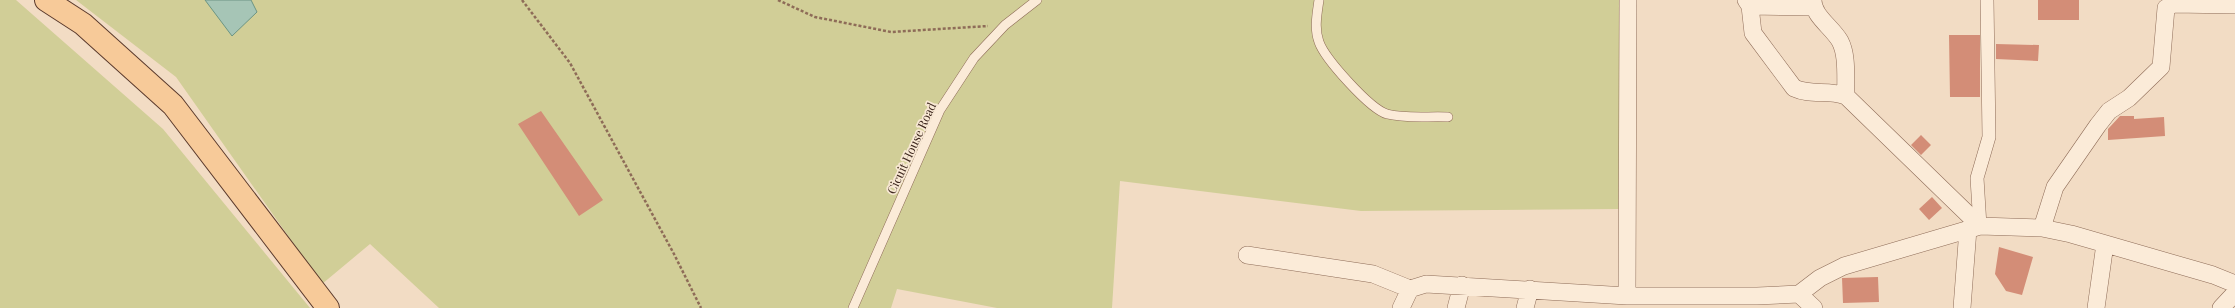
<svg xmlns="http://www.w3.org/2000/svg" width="2235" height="308" viewBox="0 0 2235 308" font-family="'Playfair Display',serif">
  <rect width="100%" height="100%" fill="#f2dcc4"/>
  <path fill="#d1ce97" d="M0,0H16L163,129L310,308H0Z
    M76,0H1620V209L1361,211L1120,181L1112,308H997L897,289L891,308H439L370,244L322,284L176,77Z"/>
  <path fill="#a6c5b6" stroke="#6c9483" d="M205,0H251L257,12L232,36Z"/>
  <path fill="#d38d77" d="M2038,0H2079V20H2038Z
    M1949,35H1980V97H1950Z
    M1996,44L2039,45L2038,61L1996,59Z
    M541,111L603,200L579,216L518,124Z
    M2120,116H2134V119L2164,117L2165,136L2108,140V129Z
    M1921,135L1931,145L1921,155L1911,145Z
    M1932,197L1942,208L1929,220L1919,209Z
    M1999,247L2033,257L2022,295L2006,291L1995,274Z
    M1878,277L1879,302L1843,303L1842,278Z"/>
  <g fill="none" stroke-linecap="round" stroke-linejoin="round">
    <defs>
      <path id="service" d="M1319,0C1317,14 1314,29 1319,42C1325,59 1370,109 1387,114C1406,119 1429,116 1448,117
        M853,308L940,110L974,58L1005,25L1037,0"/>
      <path id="pedestrian" d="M1980,226L1977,178L1989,137L1987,0"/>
      <path id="minor" d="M1746,0L1750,6L1753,33L1794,88C1811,96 1828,89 1846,96L1980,226
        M1813,0C1813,16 1832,27 1840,41C1848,56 1845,79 1846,96
        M1750,6L1813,7
        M2042,228L2055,187L2098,125L2109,111L2129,98L2161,67L2166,8L2173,4L2235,5
        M1247,255L1373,274L1410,289
        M1799,294L1814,308
        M1627,296L1628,0
        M1401,308L1410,289L1426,284L1627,296H1757L1799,294L1820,278L1844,266L1980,226L2042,228L2071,234L2213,275L2235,284
        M1456,308L1462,285
        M1525,308L1530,289
        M1962,308L1968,229
        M2096,308L2105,244
        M2221,308L2235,293"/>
      <path id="primary" d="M46,0L83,24L173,105L328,308"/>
    </defs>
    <use href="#service" stroke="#8e6c58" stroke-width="10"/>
    <use href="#pedestrian" stroke="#8e6c58" stroke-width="14"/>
    <use href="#minor" stroke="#8e6c58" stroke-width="18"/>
    <use href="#primary" stroke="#5c3b2d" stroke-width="24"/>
    <path stroke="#8e6c58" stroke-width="2.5" stroke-dasharray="3 2" stroke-linecap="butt" d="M522,0L570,63L674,254L701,308
      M778,0L815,17L891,32L988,26"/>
    <use href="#service" stroke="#fbebd8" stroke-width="9"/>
    <use href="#pedestrian" stroke="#fbebd8" stroke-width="13"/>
    <use href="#minor" stroke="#fbebd8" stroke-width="17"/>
    <use href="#primary" stroke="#f7ca99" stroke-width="22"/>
  </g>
  <g text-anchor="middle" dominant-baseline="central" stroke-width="3.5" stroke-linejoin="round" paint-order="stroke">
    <g font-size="12" fill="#3d271e" stroke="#f8e8d4">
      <text transform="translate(911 148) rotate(-65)">Cicuit House Road</text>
    </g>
  </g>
</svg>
